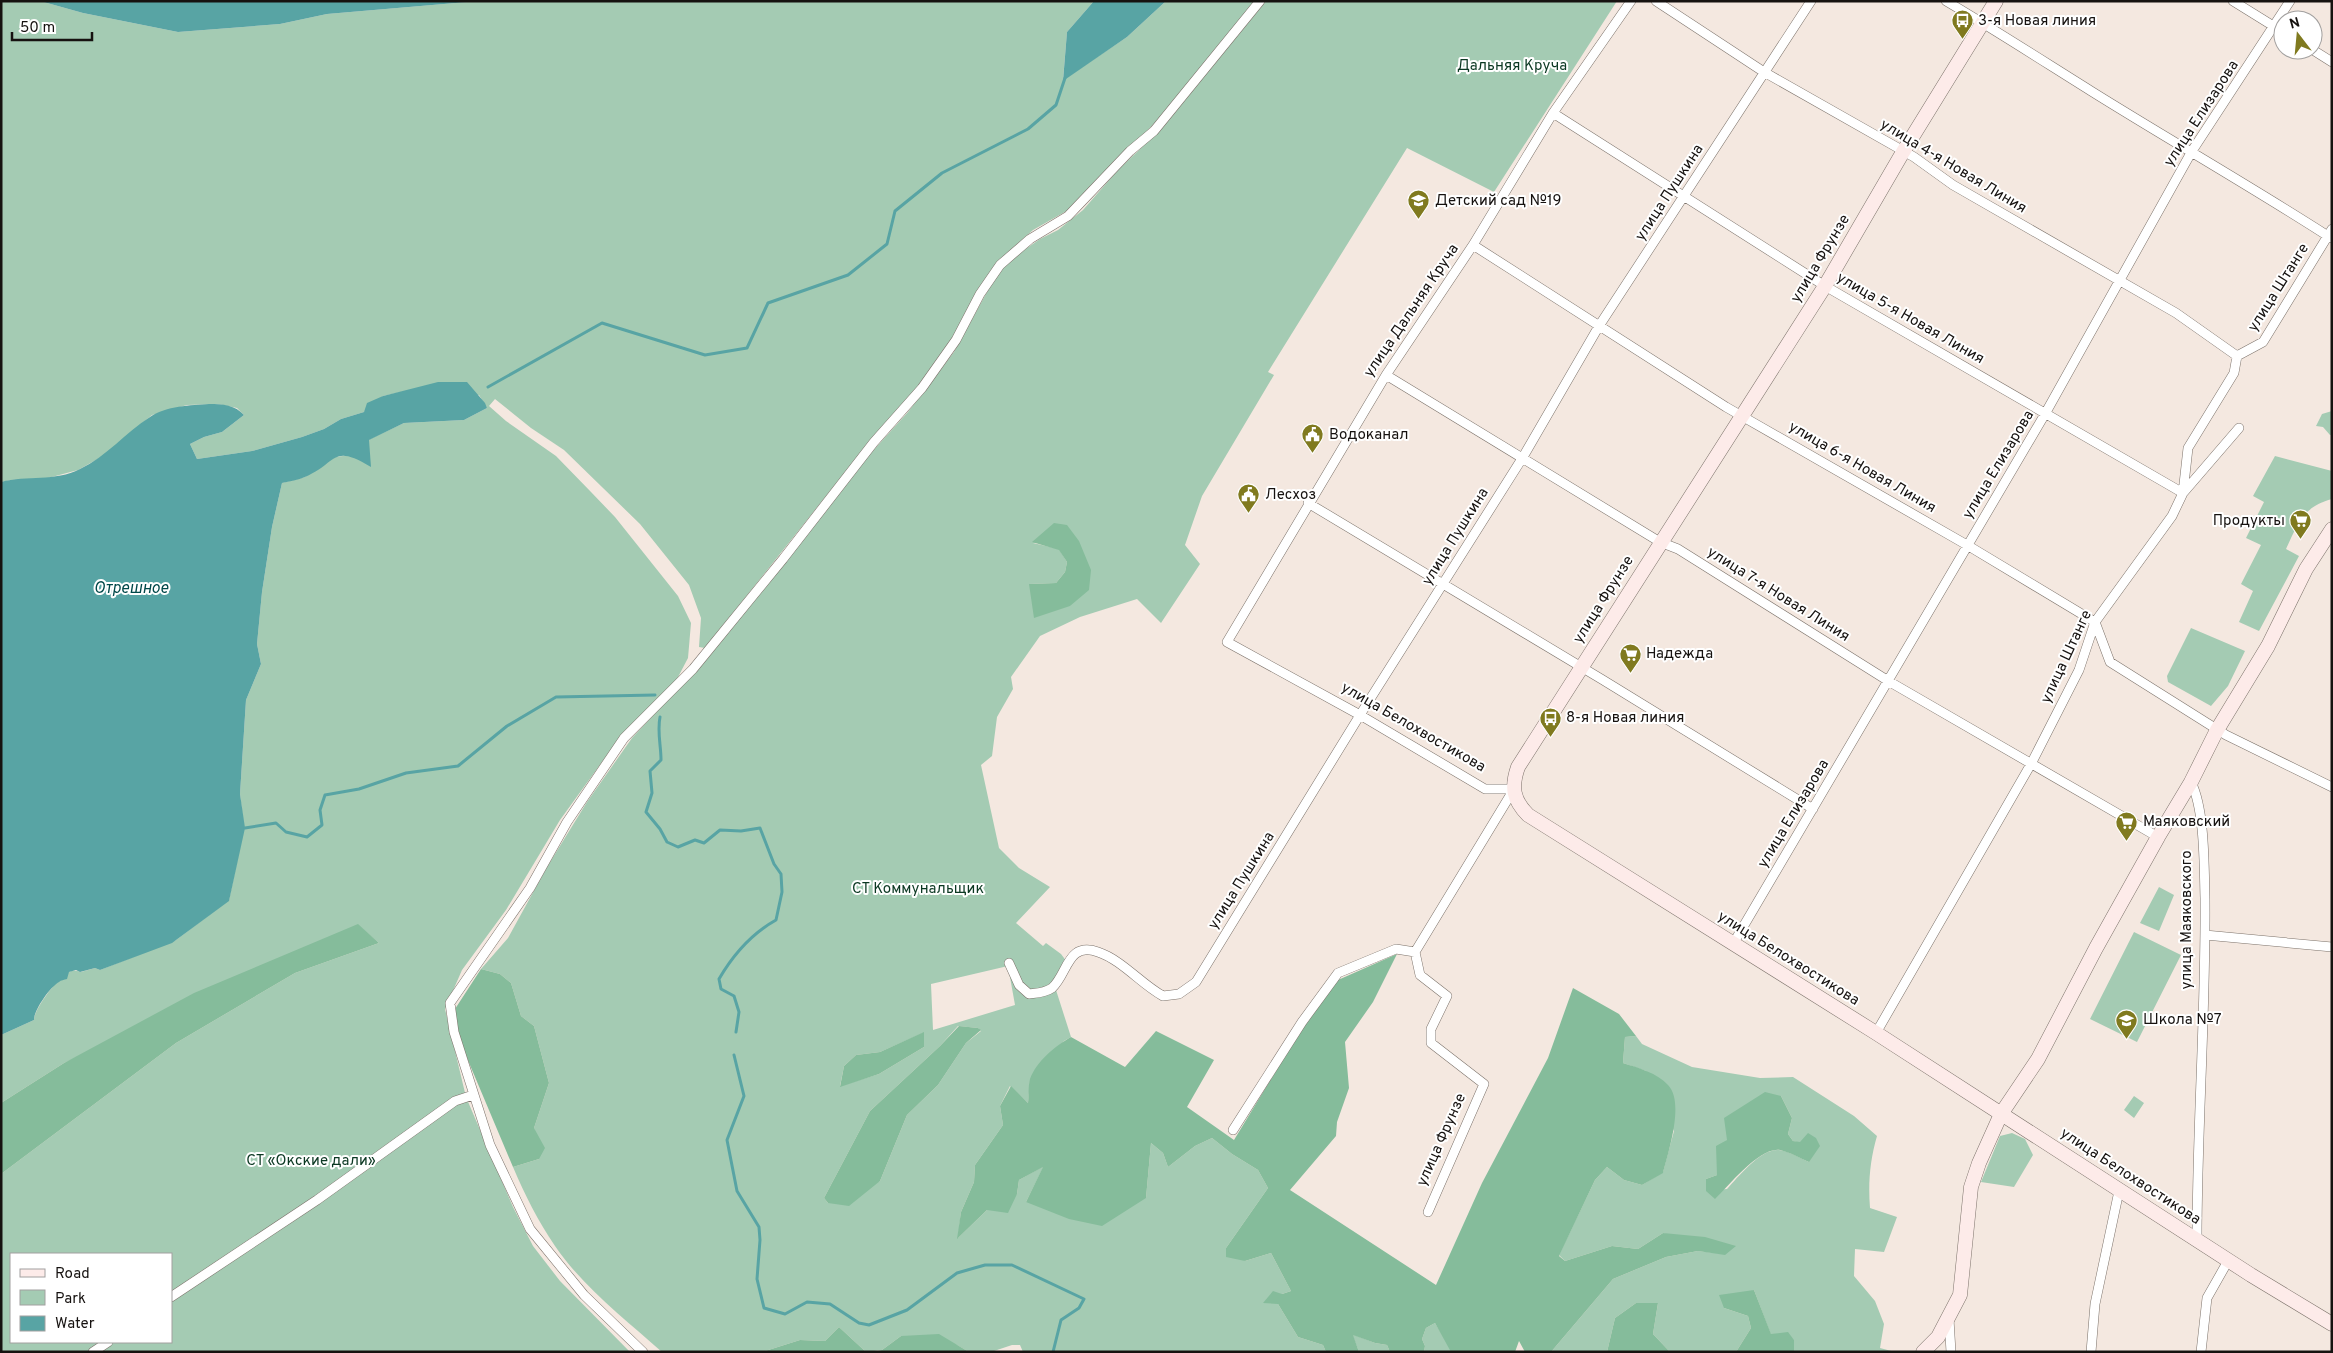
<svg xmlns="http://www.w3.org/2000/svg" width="2333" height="1353" viewBox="0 0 2333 1353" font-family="Overpass,sans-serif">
  <rect width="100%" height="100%" fill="#f4e8e0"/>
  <path fill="#a4cbb3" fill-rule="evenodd" d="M1,1H40L83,13L178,32L280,24L327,14L479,1H1094L1067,32L1063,80L1127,37L1166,1H1254L1199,75L1148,130L1070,209L1033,230L1002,258L953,338L925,378L846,471L705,648L699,647L701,618L689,585L640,524L564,450L531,428L495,399L489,406L506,421L556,456L591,492L615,517L678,596L691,623L688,658L677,679L623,733L560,820L506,910L462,970L445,1009L466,1097L513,1207L533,1246L560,1281L630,1352H1V1174L176,1043L295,973L379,943L358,925L64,1063L1,1103V1035L34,1020C34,1009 58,977 69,972C73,970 77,971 81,972L95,968L100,970L176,940L229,900L244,828L240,794L246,700L261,664L257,644L262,592L272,527L282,483L305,477L334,457L352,455L368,440L404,423L464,420L487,408L479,395L410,390L383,396L364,412L341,419L324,429L302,437L252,451L197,459L190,444L204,437L222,432L244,415L237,408L218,404L187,405L152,415L103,456L78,470L48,478L11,480L1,482ZM11,1254H171V1342H11Z
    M1266,1H1617L1494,192L1407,148L1268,372L1274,375L1202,496L1185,545L1200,564L1161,623L1137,599L1080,617L1040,636L1011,677L1013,689L997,717L992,756L981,765L999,848L1019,868L1050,887L1016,923L1043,946L1046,943L1061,954L1070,966L1056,990L1071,1037L1064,1041L1030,1080L1028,1103L1010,1086L1000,1106L1003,1125L975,1165L974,1182L961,1212L958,1238L987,1210L1017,1194L1019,1180L1044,1166L1026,1202L1146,1198L1151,1143L1163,1153L1168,1167L1195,1146L1212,1138L1232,1154L1258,1170L1268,1188L1226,1248L1245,1261L1271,1253L1291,1291L1282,1294L1278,1304L1298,1337L1323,1345L1326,1352H1023L1020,1345H1012L991,1352H969L957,1345L901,1336L882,1350L866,1352L839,1327L825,1341L800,1340L762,1352H662C625,1319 583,1287 555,1246C538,1221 525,1195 513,1167L539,1159L534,1128L549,1083L534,1026L521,1016L511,983L500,974L481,969L508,938L547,867L587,802L632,738L701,664L852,474L908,412L954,352L998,272L1017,255L1040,239L1058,230L1083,210L1118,170L1157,133ZM1079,541L1070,606L1029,584L1056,583L1065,572L1067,562L1059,549L1033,543ZM1008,966L1015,1005L933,1030L931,984ZM958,1026L978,1028L981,1031L966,1043L938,1085L907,1115L880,1181L828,1203L824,1198L870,1111L940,1046ZM923,1033L924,1047L879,1074L840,1086L844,1066L856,1055L880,1052Z
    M2332,411V435H2330L2323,427L2316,426L2322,414Z
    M2275,456L2332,471V499C2302,507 2298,524 2286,549L2299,556L2259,631L2239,622L2253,591L2241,584L2261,545L2246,538L2264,502L2253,496Z
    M2191,628L2245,651L2228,686L2211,706L2168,682L2167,676Z
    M2159,887L2174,895L2159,931L2140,923Z
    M2134,932L2181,955L2137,1042L2090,1019Z
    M1636,1036L1642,1044L1692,1067L1760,1078L1793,1077L1854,1116L1877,1136C1870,1160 1868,1183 1870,1208L1897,1217L1884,1252L1855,1249L1854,1276L1875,1301L1884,1324L1880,1348L1895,1352H1794V1340L1771,1335L1754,1290L1724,1308L1748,1316L1751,1328L1736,1352H1670L1653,1334L1658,1303H1636L1615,1318L1607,1352H1551L1613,1279L1666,1257L1698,1251L1725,1254L1663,1233L1638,1249L1612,1246L1565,1261L1559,1255L1595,1180L1607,1167L1624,1180L1642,1185L1663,1172L1674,1131L1646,1071L1623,1063L1625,1037ZM1781,1096L1792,1118L1788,1134L1793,1141L1800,1143L1809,1162C1800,1158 1789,1151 1779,1150C1761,1148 1738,1177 1727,1189L1706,1191V1179L1717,1175L1727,1140Z
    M2134,1096L2144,1103L2134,1118L2124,1110Z
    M2012,1133L2025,1139L2033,1155L2014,1187L1981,1182L2000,1136Z
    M1435,1323L1451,1349V1352H1424L1425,1346L1422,1339L1426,1328Z
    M1352,1334L1375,1343L1387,1345L1390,1352H1359Z"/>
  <path fill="#85bc9b" d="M1054,523L1067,525L1079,541L1091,570L1089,590L1070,606L1034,618L1029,584L1056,583L1065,572L1067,562L1059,550L1032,542Z
    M358,924L379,943L295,973L176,1043L1,1174V1103L64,1063L194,993Z
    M1397,954L1373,1002L1345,1042L1349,1088L1337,1122L1336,1136L1290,1190L1436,1285L1482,1183L1548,1058L1573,988L1619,1014L1636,1036L1625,1037L1623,1063C1639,1068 1657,1073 1668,1085C1685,1102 1668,1153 1663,1173L1642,1185L1624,1180L1607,1167L1595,1180L1559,1256L1565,1261L1612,1246L1638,1249L1663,1233L1705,1237L1736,1246L1725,1255L1698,1251L1666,1257L1613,1279L1551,1352H1525L1519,1341L1515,1352H1451L1435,1323L1426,1328L1422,1339L1425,1346L1424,1352H1390L1387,1345L1375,1343L1353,1335L1359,1352H1326L1323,1345L1298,1337L1278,1304L1263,1303L1273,1291L1282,1294L1291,1291L1271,1253L1245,1261L1226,1257V1248L1268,1188L1258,1170L1232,1154L1212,1138L1195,1146L1168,1167L1163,1153L1151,1143L1146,1198L1102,1226L1069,1219L1026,1202L1043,1167L1019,1180L1017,1194L1008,1213L987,1210L957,1239L961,1212L974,1182L975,1165L1003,1125L1000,1106L1011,1086L1028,1103C1029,1096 1028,1086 1030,1079C1036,1062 1055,1046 1071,1037L1125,1067L1156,1031L1214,1060L1187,1107L1234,1140L1296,1038L1338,980Z
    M481,969L500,974L511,983L521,1016L534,1026L549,1083L534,1128L545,1148L539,1159L513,1167L459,1039L455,1009Z
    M959,1026L978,1028L981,1030L966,1043L938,1085L907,1115L880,1181L849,1206L828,1203L824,1198L870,1111L940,1046Z
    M924,1032V1047L879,1074L840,1087L844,1066L856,1055L880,1052Z
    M1765,1092L1781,1096L1792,1118L1788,1134L1793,1141L1800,1142L1808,1133L1816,1138L1820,1146L1809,1162C1800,1158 1789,1152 1780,1150C1759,1147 1729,1186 1715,1199L1706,1191V1179L1717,1175L1716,1146L1727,1140L1724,1118Z
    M1754,1290L1771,1334L1788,1332L1794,1340V1352H1736L1751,1328L1748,1316L1724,1308L1719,1295Z
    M1636,1303H1658L1653,1334L1670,1352H1607L1615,1318Z
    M839,1327L866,1352H762L800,1340L825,1341Z
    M939,1334L969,1352H873L882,1350L901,1336Z"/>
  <path fill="#58a4a4" d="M40,1H479L327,14L280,24L178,32L83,13Z
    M1094,1H1166L1127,37L1063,81L1067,32Z
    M438,382H467L485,403L487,408L464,420L404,423L369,440L371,467C331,443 338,463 305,477C298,480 290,481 282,483L272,527L262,592L257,644L261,664L246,700L240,794L245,828L229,901L172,943L100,970L95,968L80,972L76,970L69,972L67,979C64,980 61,980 59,982C50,987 34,1010 34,1020L1,1035V482C27,475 55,482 80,469C107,456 125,433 150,417C166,406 191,405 209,404C223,404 235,405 244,415L222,432L204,437L190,444L197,459L252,451L302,437L324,429L341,419L364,412L367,403L383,396Z"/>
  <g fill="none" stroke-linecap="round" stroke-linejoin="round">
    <path stroke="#58a4a4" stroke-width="3" d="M488,387L602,323L705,355L747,348L768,303L848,275L887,244L895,211L942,173L1028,129L1056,105L1065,78
      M660,717C657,732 661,745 661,760L650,771L652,793L646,812L660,829L667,842L678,847L695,840L704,843L720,830L741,831L760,828L774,864L781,874L782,892L776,920C751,934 733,955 719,979L721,989L734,996L739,1012L736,1032
      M245,828L276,823L286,832L307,837L322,825L320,810L325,795L359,789L406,773L458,766L507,726L556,697L655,695
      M734,1055L744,1096L727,1140L737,1191L759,1227L760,1240L757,1279L764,1308L785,1314L807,1302L830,1304L859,1323L869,1325L907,1310L957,1273L985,1265H1012L1084,1299L1079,1308L1061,1320L1053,1352"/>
    <defs>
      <path id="street" d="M1656,1L1764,72L1914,157L1953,185L2176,313L2237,356
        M1946,1C1995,30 2043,61 2091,91C2171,141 2252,187 2331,238
        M2233,1L2283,32
        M2313,50L2332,62
        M1553,113L1825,286L2183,493L2239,428
        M1473,245L1726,407L1967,545L2095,622L2110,662L2226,735L2332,787
        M1386,375L1660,542L1678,549L1890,682L2158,837
        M1308,503L1603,680L1813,809
        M2191,782C2205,810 2204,866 2205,898C2206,1012 2197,1126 2197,1240
        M1514,789H1485L1360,715L1227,642L1386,375L1473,245L1553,113L1631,1
        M2205,935L2332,947
        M1733,944L2045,414L2192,151L2290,1
        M1009,963L1019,985L1029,994C1037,993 1045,993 1052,988C1068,974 1067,941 1098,952C1122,960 1141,984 1163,996L1179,994L1196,982L1360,715L1523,457L1599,326L1811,1
        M1876,1033L2031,764L2079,670L2095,622L2172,516L2183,493L2188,448L2234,373L2237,356L2263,342L2332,229
        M1233,1130L1302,1022L1338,973L1396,949L1415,952
        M1428,1212L1484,1084L1431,1043V1029L1447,996L1420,975L1415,952L1514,789
        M171,1297L317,1200L455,1101L473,1095
        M1949,1319L1951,1352
        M93,1352L108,1342
        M643,1352L584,1295L530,1229L490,1145L454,1032L450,1003L530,888L567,822L624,738L693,669L783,559L874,442L922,388L956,340L980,294L1000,265L1030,239L1068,216L1130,151L1154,131L1260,1
        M2091,1352L2095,1304L2119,1191
        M2201,1352L2207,1298L2228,1261"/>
      <path id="secondary" d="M1996,1L1903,152L1825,286L1518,767C1511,787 1513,800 1528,815L1876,1033L2251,1275L2332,1324
        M1923,1352L1938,1337L1960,1295L1971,1187L1979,1163L2001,1114L2038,1059L2096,948L2158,837L2191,782L2217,730L2268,646L2306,569L2332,529"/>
    </defs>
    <use href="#street" stroke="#7c726a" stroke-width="10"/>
    <use href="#secondary" stroke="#7c726a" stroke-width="15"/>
    <use href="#street" stroke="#fff" stroke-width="9"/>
    <use href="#secondary" stroke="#fdebe9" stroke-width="14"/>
  </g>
  <defs>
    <symbol id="bus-pin" viewBox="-11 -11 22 30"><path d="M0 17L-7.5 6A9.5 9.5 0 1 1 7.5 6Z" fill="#807a1f" stroke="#fff"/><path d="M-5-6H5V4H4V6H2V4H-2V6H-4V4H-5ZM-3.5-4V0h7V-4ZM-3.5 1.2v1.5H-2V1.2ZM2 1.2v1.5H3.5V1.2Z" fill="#fff"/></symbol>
    <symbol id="school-pin" viewBox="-11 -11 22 30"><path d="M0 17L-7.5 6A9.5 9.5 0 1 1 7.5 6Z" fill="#807a1f" stroke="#fff"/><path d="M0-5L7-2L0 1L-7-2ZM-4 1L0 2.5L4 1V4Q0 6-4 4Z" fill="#fff"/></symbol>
    <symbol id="civic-pin" viewBox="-11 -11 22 30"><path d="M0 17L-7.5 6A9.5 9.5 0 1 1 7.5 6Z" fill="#807a1f" stroke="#fff"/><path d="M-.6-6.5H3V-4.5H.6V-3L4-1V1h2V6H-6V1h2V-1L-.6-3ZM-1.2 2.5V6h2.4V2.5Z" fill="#fff"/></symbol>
    <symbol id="supermarket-pin" viewBox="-11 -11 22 30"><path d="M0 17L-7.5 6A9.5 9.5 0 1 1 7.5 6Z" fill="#807a1f" stroke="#fff"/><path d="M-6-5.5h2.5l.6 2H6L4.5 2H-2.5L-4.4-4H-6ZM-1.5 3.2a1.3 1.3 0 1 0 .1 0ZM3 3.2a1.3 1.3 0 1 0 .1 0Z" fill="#fff"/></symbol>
  </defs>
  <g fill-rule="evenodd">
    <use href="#bus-pin" x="1950" y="8" width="25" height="34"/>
    <use href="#school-pin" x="1406" y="188" width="25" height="34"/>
    <use href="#civic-pin" x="1300" y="422" width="25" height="34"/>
    <use href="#civic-pin" x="1236" y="482" width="25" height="34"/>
    <use href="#supermarket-pin" x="2288" y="508" width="25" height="34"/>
    <use href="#supermarket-pin" x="1618" y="642" width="25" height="34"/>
    <use href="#bus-pin" x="1538" y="706" width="25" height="34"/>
    <use href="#supermarket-pin" x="2114" y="810" width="25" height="34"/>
    <use href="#school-pin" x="2114" y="1008" width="25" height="34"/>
  </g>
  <g text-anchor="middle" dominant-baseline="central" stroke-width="4" stroke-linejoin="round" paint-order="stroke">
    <g font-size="15" fill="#161210" stroke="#fff" text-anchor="start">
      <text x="1978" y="21">3-я Новая линия</text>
      <text x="1435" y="201">Детский сад №19</text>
      <text x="1329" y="435">Водоканал</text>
      <text x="1265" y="495">Лесхоз</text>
      <text x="2285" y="521" text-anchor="end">Продукты</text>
      <text x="1646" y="654">Надежда</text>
      <text x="1566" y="718">8-я Новая линия</text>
      <text x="2143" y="822">Маяковский</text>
      <text x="2143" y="1020">Школа №7</text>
    </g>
    <g font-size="15" fill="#0b3822" stroke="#fff">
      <text x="1512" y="66">Дальняя Круча</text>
      <text x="918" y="889">СТ Коммунальщик</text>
      <text x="311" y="1161">СТ «Окские дали»</text>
    </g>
    <g font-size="15" fill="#161210" stroke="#fff">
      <text transform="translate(2202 114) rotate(-57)">улица Елизарова</text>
      <text transform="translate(1953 167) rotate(31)">улица 4-я Новая Линия</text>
      <text transform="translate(1670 193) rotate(-57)">улица Пушкина</text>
      <text transform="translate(1821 259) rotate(-59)">улица Фрунзе</text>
      <text transform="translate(2279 288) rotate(-58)">улица Штанге</text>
      <text transform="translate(1412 311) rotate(-56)">улица Дальняя Круча</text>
      <text transform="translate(1910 319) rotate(30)">улица 5-я Новая Линия</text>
      <text transform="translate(1999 465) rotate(-59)">улица Елизарова</text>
      <text transform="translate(1862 468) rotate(30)">улица 6-я Новая Линия</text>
      <text transform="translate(1456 537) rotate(-58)">улица Пушкина</text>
      <text transform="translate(1778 595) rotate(32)">улица 7-я Новая Линия</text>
      <text transform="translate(1604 600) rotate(-58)">улица Фрунзе</text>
      <text transform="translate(2067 657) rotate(-65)">улица Штанге</text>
      <text transform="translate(1413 728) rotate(30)">улица Белохвостикова</text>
      <text transform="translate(1794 814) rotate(-59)">улица Елизарова</text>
      <text transform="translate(1242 881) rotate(-58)">улица Пушкина</text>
      <text transform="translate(2187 920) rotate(-90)">улица Маяковского</text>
      <text transform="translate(1788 959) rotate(32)">улица Белохвостикова</text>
      <text transform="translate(1442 1140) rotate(-66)">улица Фрунзе</text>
      <text transform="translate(2130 1177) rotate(33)">улица Белохвостикова</text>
    </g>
    <g font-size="16" font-style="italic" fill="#004849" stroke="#fff">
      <text x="131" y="589">Отрешное</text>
    </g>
  </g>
  <rect width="2333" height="1353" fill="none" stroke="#161210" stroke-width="5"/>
  <rect x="10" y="1253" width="162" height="90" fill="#ffffff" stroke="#a2a09f"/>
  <rect x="20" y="1269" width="25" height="8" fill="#fdebe9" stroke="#a2a09f"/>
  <text x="55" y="1278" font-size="15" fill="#161210">Road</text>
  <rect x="20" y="1290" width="25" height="15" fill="#a4cbb3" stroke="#a2a09f"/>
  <text x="55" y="1303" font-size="15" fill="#161210">Park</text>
  <rect x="20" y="1316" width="25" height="15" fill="#58a4a4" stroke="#a2a09f"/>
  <text x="55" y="1328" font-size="15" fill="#161210">Water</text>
  <g transform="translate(2298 35) rotate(344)"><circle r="24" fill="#ffffff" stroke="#a2a09f"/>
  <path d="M0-4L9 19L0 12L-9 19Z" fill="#807a1f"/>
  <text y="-8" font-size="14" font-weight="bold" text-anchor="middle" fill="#161210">N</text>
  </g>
  <path d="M12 32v8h80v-8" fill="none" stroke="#161210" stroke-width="2.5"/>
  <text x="20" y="32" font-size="15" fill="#161210" stroke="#ffffff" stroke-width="4" paint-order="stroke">50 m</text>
</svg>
